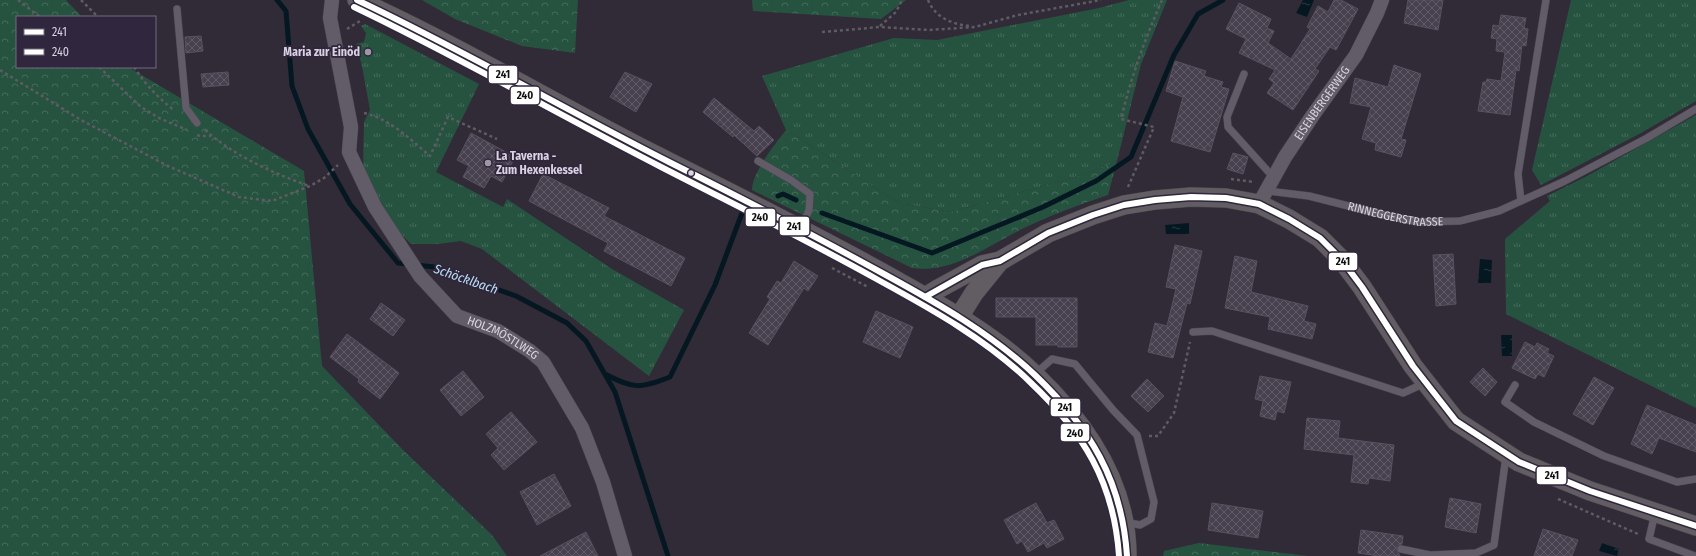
<svg xmlns="http://www.w3.org/2000/svg" width="1696" height="556" viewBox="0 0 1696 556" font-family="'Fira Sans Condensed',sans-serif">
  <defs>
    <pattern id="grass-tufts" width="24" height="20" patternUnits="userSpaceOnUse"><rect width="24" height="20" fill="#265340"/><path d="M3 7l-1-3M5 7V3M7 7l1-3M15 17l-1-3M17 17v-4M19 17l1-3" fill="none" stroke="#456b5b"/></pattern>
    <pattern id="forest-crowns" width="20" height="18" patternUnits="userSpaceOnUse"><rect width="20" height="18" fill="#265340"/><path d="M2 6a3 3 0 1 1 6 0M12 15a3 3 0 1 1 6 0" fill="none" stroke="#456b5b"/></pattern>
    <pattern id="water-ripples" width="26" height="14" patternUnits="userSpaceOnUse"><rect width="26" height="14" fill="#051822"/><path d="M2 4q2-2 4 0t4 0M15 11q2-2 4 0t4 0" fill="none" stroke="#293942"/></pattern>
    <pattern id="building-cross-hatch" width="8" height="8" patternUnits="userSpaceOnUse"><rect width="8" height="8" fill="#47404f"/><path d="M0 0l8 8M0 8l8-8" fill="none" stroke="#615b68"/></pattern>
  </defs>
  <rect width="100%" height="100%" fill="#312b38"/>
  <path fill="url(#grass-tufts)" d="M1129,0H1167L1141,64L1117,161L1085,174L951,212L899,203L786,130L762,76L894,38L937,40L1099,8Z
    M1571,0H1696V101L1641,133L1541,185L1532,170Z
    M365,24L479,84L436,172L503,207L507,199L612,269L684,310L649,376L482,249L461,241L438,244H411L395,228L381,207L363,170L364,122L370,110L362,66L356,44L364,42L366,33L361,26Z
    M1696,115V408L1506,314L1505,239L1550,201L1547,196L1587,176Z"/>
  <path fill="url(#forest-crowns)" d="M0,0H66L82,17H17V67H128L304,171L322,366L404,451L492,535L507,556H0Z
    M422,0H578L575,53L522,46L455,19Z
    M752,0H906L881,19L753,11Z
    M786,130L899,203L951,212L1085,174L1117,161L1108,195C1079,205 1050,215 1022,229C987,246 953,274 912,268L752,190C752,173 775,144 786,130Z
    M1199,543L1308,556H1309H1163L1164,551Z"/>
  <path fill="url(#water-ripples)" d="M1303,0H1314L1307,17L1296,13Z
    M1189,223V234H1166L1165,225Z
    M1480,259L1492,260L1491,283H1478Z
    M1501,335H1512V356H1502Z
    M1602,543L1619,549L1617,556L1599,551Z"/>
  <g fill="none" stroke-linecap="round" stroke-linejoin="round">
    <path stroke="#051822" stroke-width="5" d="M277,0L286,11L292,86L308,129L350,204L398,263L434,267L516,296L567,323L586,341L615,392L668,556
      M778,196L783,194L796,200
      M822,213L932,253L1043,207L1096,181L1131,157L1174,55L1198,14L1223,0
      M605,374C634,389 639,389 670,377L715,285L742,213"/>
  </g>
  <path fill="url(#building-cross-hatch)" stroke="#57525e" d="M1334,0H1341L1358,9L1336,50L1330,47L1315,69L1319,71L1293,110L1267,93L1274,83L1269,79L1275,70L1239,53L1246,39L1226,29L1239,3L1271,19L1267,28L1274,31L1268,43L1291,59L1310,29L1307,27L1318,6L1328,12Z
    M1408,0H1443L1438,30L1404,23Z
    M1501,15L1526,18L1524,28L1528,29L1526,46L1522,45L1519,71L1516,70L1510,115L1478,111L1483,82H1486L1487,79L1501,81L1505,52L1496,51L1497,39L1491,38L1493,25L1499,26Z
    M201,36L203,51L186,53L185,37Z
    M1175,61L1206,71L1204,76L1223,82L1221,87L1229,89L1210,152L1171,141L1183,97L1166,91Z
    M1394,65L1421,74L1401,139L1406,140L1401,157L1375,150L1376,143L1362,139L1371,107L1350,103L1355,78L1388,87Z
    M228,72L229,85L203,87L201,74Z
    M625,72L652,84L636,112L610,97Z
    M714,98L754,131L759,126L774,140L757,156L734,135L733,137L703,112Z
    M471,133L515,157L502,182L491,176L484,188L463,177L469,166L457,160Z
    M1233,153L1248,157L1243,174L1227,169Z
    M543,174L609,208L604,216L685,258L671,286L604,251L608,243L529,201Z
    M1175,245L1202,251L1190,304L1187,303L1173,358L1148,352L1155,323L1167,326L1176,289L1166,287Z
    M1453,254L1456,304L1436,306L1433,255Z
    M1235,256L1257,261L1251,292L1308,306L1304,321L1316,324L1312,339L1268,329L1270,317L1225,308Z
    M794,261L818,276L808,291L804,288L768,345L749,333L770,299L767,297L777,281L781,283Z
    M996,298H1077V347H1058V345H1036V317H996Z
    M381,303L405,320L393,336L370,319Z
    M876,311L913,327L900,358L863,342Z
    M347,334L399,373L380,399L358,382L359,379L330,357Z
    M1525,342L1535,347L1537,343L1549,349L1547,353L1554,356L1544,377L1538,374L1535,379L1512,368Z
    M1483,368L1497,382L1485,396L1470,382Z
    M463,371L484,397L461,416L440,390Z
    M1260,376L1291,382L1284,413L1277,411L1275,420L1260,416L1263,401L1255,399Z
    M1594,377L1614,388L1593,425L1573,414Z
    M1147,379L1164,396L1148,412L1131,396Z
    M1647,405L1696,425V452L1659,438L1652,454L1631,444Z
    M511,412L537,442L504,470L491,455L498,448L486,434Z
    M1307,418L1340,421L1338,438L1394,445L1390,481L1369,478L1368,484L1351,482L1354,455L1304,449Z
    M554,474L571,506L537,525L520,492Z
    M1450,498L1481,504L1476,533L1445,527Z
    M1036,503L1047,523L1054,520L1064,539L1047,548L1044,543L1028,552L1022,541L1017,544L1004,520Z
    M1212,503L1263,511L1258,538L1208,530Z
    M1543,529L1578,540L1572,556H1534Z
    M1361,530L1403,536L1402,544L1398,545L1396,548L1400,556H1379L1358,553Z
    M586,532L598,556H540Z"/>
  <g fill="none" stroke-linecap="round" stroke-linejoin="round">
    <defs>
      <g id="service">
        <path d="M177,9L186,108L197,123"/>
        <path d="M1244,74L1227,117L1228,127L1274,178"/>
        <path d="M758,161L791,180L810,194L809,210L801,229"/>
        <path id="s1" d="M1268,191L1309,196L1388,216L1419,222L1460,221L1499,211L1565,181L1647,138L1696,109"/>
        <path d="M1521,201L1518,174L1546,0"/>
        <path d="M1193,332L1212,331L1403,393L1425,383"/>
        <path d="M1035,374L1052,359L1075,364L1113,410L1137,435L1154,502L1151,519L1140,525L1125,522"/>
        <path d="M1515,385L1505,402L1534,422L1604,456L1677,482L1696,479"/>
        <path d="M1655,513L1649,539L1695,556"/>
        <path d="M1401,549L1430,555L1476,553L1494,545L1506,456"/>
      </g>
      <g id="minor">
        <path id="s2" d="M332,0L330,18L351,127L349,152L375,207L420,276L457,316L498,331L530,351L543,362L582,428L603,482L625,556"/>
        <path id="s3" d="M1259,204L1285,157L1313,115L1356,55L1377,13L1382,0"/>
      </g>
      <path id="secondary" d="M357,0C458,46 553,103 651,153C734,195 817,236 897,281C946,309 995,336 1036,376C1086,424 1127,484 1127,556
        M925,297L938,289L982,265L1000,261L1048,233L1093,215L1124,205L1155,200L1191,197L1226,198L1259,204L1289,219L1320,238L1341,259L1362,287L1413,366L1456,421L1519,462L1590,491L1696,526
        M959,317L974,293L1000,261"/>
    </defs>
    <use href="#service" stroke="#4b4651" stroke-width="8"/>
    <use href="#minor" stroke="#4b4651" stroke-width="15"/>
    <use href="#secondary" stroke="#4b4651" stroke-width="20"/>
    <path stroke="#5e5b63" stroke-width="2.5" stroke-dasharray="3 3" stroke-linecap="butt" d="M18,0L40,17
      M81,0L98,17
      M928,0C935,17 951,24 969,26
      M880,26L896,12L902,0
      M347,29L360,21
      M822,32L880,27L929,30L975,27L1018,15L1101,0
      M99,67L141,107L159,118L187,130
      M134,67C145,84 158,98 174,110
      M0,70L81,120L168,166L239,197L272,201L310,186L324,178L338,165
      M364,113C390,119 410,139 430,156L448,117L497,139
      M205,130C236,157 271,172 309,186
      M197,135L200,136H211
      M1231,179L1254,182
      M1128,187L1154,127L1121,119C1131,77 1145,39 1162,0
      M832,268L868,287
      M1149,436H1158L1174,413L1190,342
      M1558,499L1638,534"/>
    <use href="#service" stroke="#615c67" stroke-width="7"/>
    <use href="#minor" stroke="#615c67" stroke-width="14"/>
    <use href="#secondary" stroke="#625d63" stroke-width="19"/>
    <defs>
      <path id="bus-1" d="M357,0C463,50 564,109 669,162C741,198 813,235 884,274C937,303 991,333 1036,376C1090,428 1122,480 1127,556
        M925,297L982,265L1000,261L1048,233L1093,215L1124,205L1155,200L1191,197L1226,198L1259,204L1289,219L1320,238L1341,259L1362,287L1413,366L1456,421L1519,462L1590,491L1696,526"/>
      <path id="bus-2" d="M354,7C459,57 559,115 663,168C735,205 809,241 880,281C933,310 987,340 1030,382C1083,432 1114,482 1119,556"/>
    </defs>
    <use href="#bus-1" stroke="#30263d" stroke-width="9"/>
    <use href="#bus-2" stroke="#30263d" stroke-width="9"/>
    <use href="#bus-1" stroke="#fff" stroke-width="6"/>
    <use href="#bus-2" stroke="#fff" stroke-width="6"/>
  </g>
  <g fill="#9e98a6" stroke="#30263d" stroke-width="1.5">
    <circle cx="368" cy="52" r="4"/>
    <circle cx="488" cy="163" r="4"/>
  </g>
  <circle fill="#d8d2e1" stroke="#30263d" stroke-width="1.5" cx="691" cy="173" r="3.5"/>
  <g text-anchor="middle" dominant-baseline="central" stroke-width="3.5" stroke-linejoin="round" paint-order="stroke">
    <g font-size="12" font-weight="bold" fill="#d8d2e1" stroke="#30263d" text-anchor="end">
      <text x="360" y="52">Maria zur Einöd</text>
      <text x="496" y="156" text-anchor="start">La Taverna -<tspan x="496" dy="14">Zum Hexenkessel</tspan></text>
    </g>
    <g font-size="12" fill="#d8d2e1" stroke="#30263d">
      <text stroke="none"><textPath href="#s3" startOffset="119">EISENBERGERWEG</textPath></text>
      <text stroke="none"><textPath href="#s1" startOffset="130">RINNEGGERSTRASSE</textPath></text>
      <text stroke="none"><textPath href="#s2" startOffset="403">HOLZMÖSTLWEG</textPath></text>
    </g>
    <g font-size="13" font-style="italic" fill="#bae1f3" stroke="#30263d">
      <text transform="translate(466 279) rotate(19)">Schöcklbach</text>
    </g>
  </g>
  <g stroke="#30263d" stroke-width="1.5">
    <rect x="488" y="65" width="30" height="19" rx="4" fill="#fff"/>
    <rect x="510" y="86" width="30" height="19" rx="4" fill="#fff"/>
    <rect x="745" y="208" width="31" height="19" rx="4" fill="#fff"/>
    <rect x="779" y="216" width="31" height="20" rx="4" fill="#fff"/>
    <rect x="1328" y="252" width="30" height="19" rx="4" fill="#fff"/>
    <rect x="1050" y="398" width="31" height="19" rx="4" fill="#fff"/>
    <rect x="1060" y="423" width="30" height="19" rx="4" fill="#fff"/>
    <rect x="1536" y="466" width="31" height="19" rx="4" fill="#fff"/>
  </g>
  <g font-size="11" text-anchor="middle" font-weight="bold" fill="#111">
    <text x="503" y="78">241</text>
    <text x="525" y="99">240</text>
    <text x="760" y="221">240</text>
    <text x="794" y="230">241</text>
    <text x="1343" y="265">241</text>
    <text x="1065" y="411">241</text>
    <text x="1075" y="437">240</text>
    <text x="1552" y="479">241</text>
  </g>
  <rect x="16" y="16" width="140" height="52" fill="#30263d" stroke="#736b7f"/>
  <rect x="24" y="29" width="20" height="6" fill="#ffffff" stroke="#736b7f"/>
  <text x="52" y="36" font-size="12" fill="#d8d2e1">241</text>
  <rect x="24" y="49" width="20" height="6" fill="#ffffff" stroke="#736b7f"/>
  <text x="52" y="56" font-size="12" fill="#d8d2e1">240</text>
</svg>
